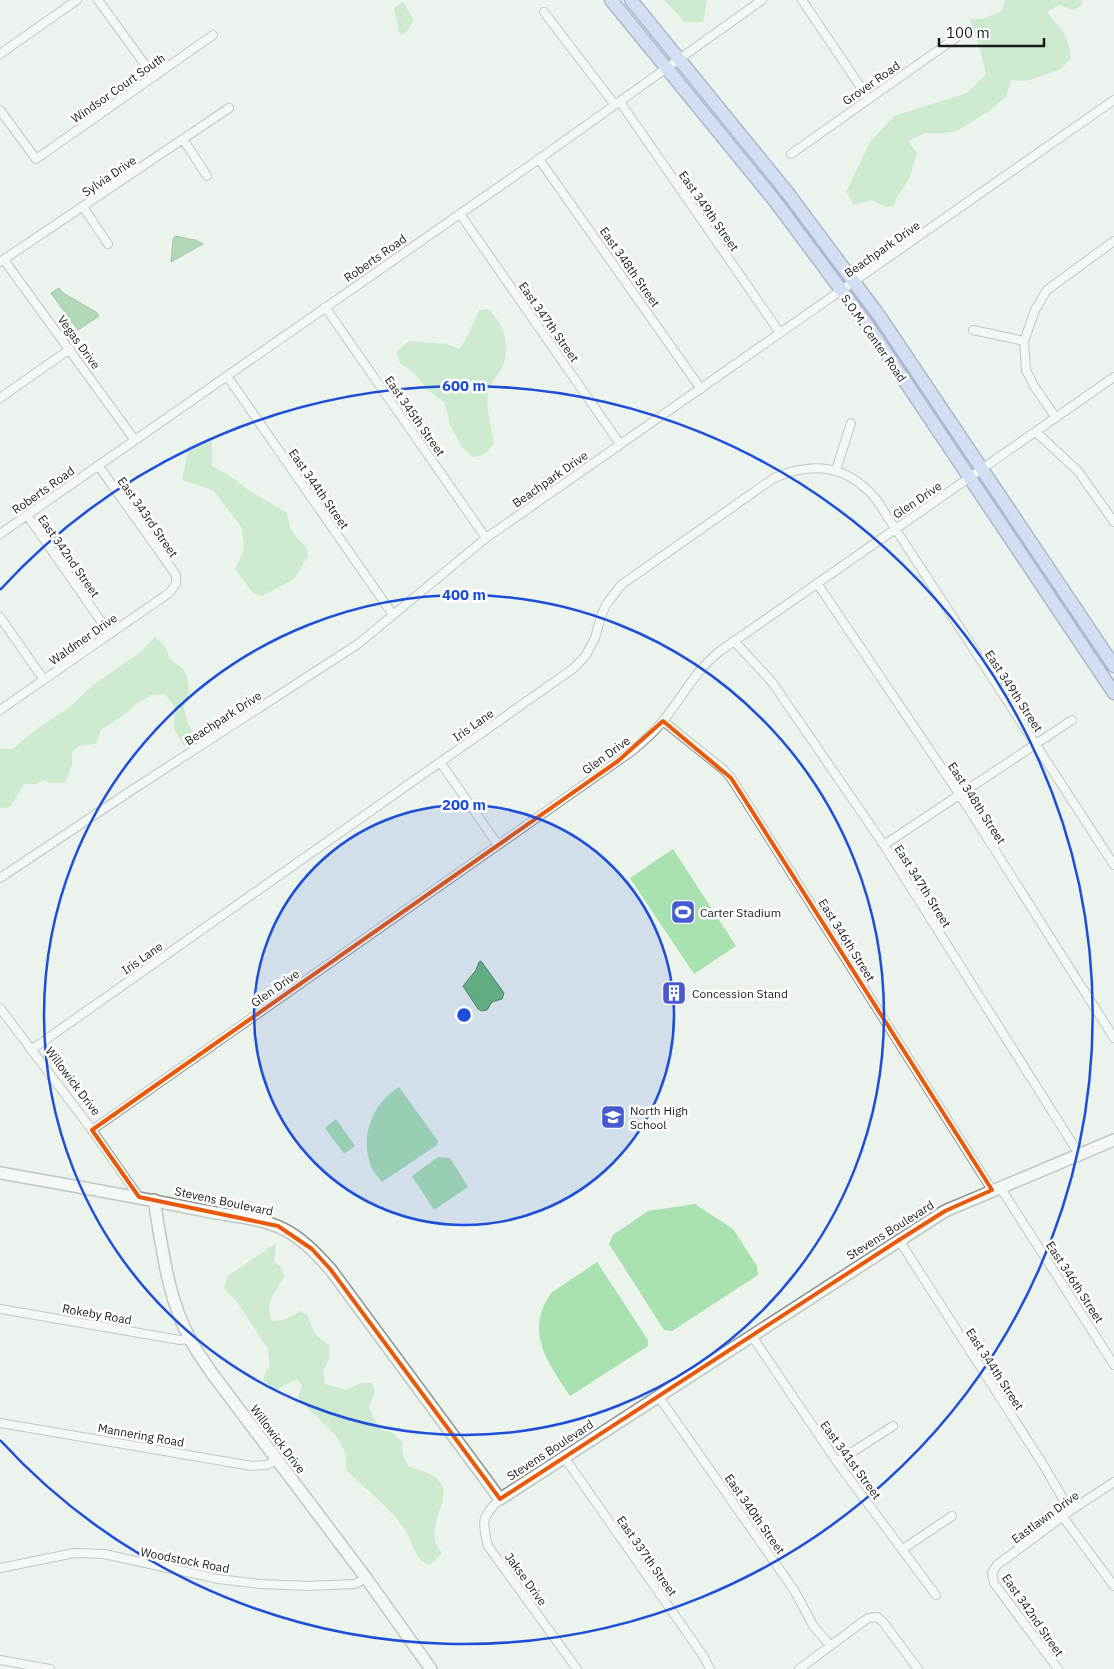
<svg xmlns="http://www.w3.org/2000/svg" width="1114" height="1669" viewBox="0 0 1114 1669" font-family="'IBM Plex Sans',sans-serif">
  <rect width="100%" height="100%" fill="#ebf3ec"/>
  <path fill="#a8e0af" d="M664,0H707L703,22H685Z
    M1005,0H1082L1081,6L1073,10L1059,5L1047,12C1062,30 1068,34 1071,58L1061,69L1027,81L1011,80L1006,97L989,111L957,131L943,133H925L908,141L917,153L909,179L897,197L894,206L887,207L872,200L854,205L846,192L870,142L894,116L967,93L986,74L979,46L970,19H982L1002,11Z
    M403,2L414,20L406,33L402,35L399,32L394,8Z
    M488,309C504,324 511,344 503,365C500,374 490,382 488,392C485,407 492,427 494,442C489,451 483,457 472,457L462,447L450,425L445,403L427,389L415,374L400,363L396,352L409,341L447,344L459,349L466,339L479,310Z
    M212,441V466L230,476L250,491L287,513L290,527L296,537L307,548L308,556L294,579L262,596L253,593L235,569L244,549L242,528L213,490L182,480L189,447Z
    M155,637L165,646L170,659L183,669L187,677L189,691L184,709L188,724L193,733L192,737L184,746L174,729L175,707L165,694L151,695L135,705L121,717L101,730L96,744L79,746L72,752V764L66,782L51,783L43,780L36,784H24L10,807L0,808V749H12L38,728L70,707L93,685L142,651Z
    M673,849L736,946L694,974L630,878Z
    M399,1087L438,1141L437,1145L382,1182C378,1177 373,1171 371,1166C359,1136 373,1103 399,1087Z
    M336,1119L355,1146L344,1154L325,1128Z
    M438,1157L450,1158L468,1187L434,1210L412,1176Z
    M695,1204L733,1229L757,1266L758,1275L672,1331L664,1330L609,1244L613,1235L648,1211Z
    M276,1243L274,1262L280,1266L284,1276C276,1294 264,1300 272,1321L284,1320L301,1311L307,1315L315,1334L329,1346L330,1357L323,1371L325,1384L347,1390L361,1383H372L375,1392L369,1408L376,1422L382,1430L393,1433L402,1442L403,1455L409,1467C474,1483 426,1510 436,1543C437,1547 440,1550 442,1553L430,1565C414,1561 413,1541 404,1528C387,1505 365,1489 345,1469C346,1464 347,1458 345,1453C339,1432 312,1415 298,1398L302,1386L297,1379L274,1391L264,1380L265,1373L270,1366L268,1349L237,1302L224,1288L228,1276Z
    M597,1262L648,1340V1346L570,1396C548,1362 524,1333 551,1293Z"/>
  <path fill="#6cba79" stroke="#538b5c" d="M175,236L195,240L203,244L171,262L173,239Z
    M59,288L63,293L96,312L99,316L78,330L51,293Z
    M481,961L504,993L502,999L492,1002L487,1010L482,1011L478,1009L463,986L476,970L479,962Z"/>
  <g fill="none" stroke-linecap="round" stroke-linejoin="round">
    <defs>
      <path id="street" d="M98,0L154,77
        M802,0L868,98
        M544,12L615,105
        M0,54L77,0
        M620,102L780,333
        M0,110L36,159L213,35
        M183,139L207,176
        M791,154L964,32
        M539,159L701,389
        M83,207L108,244
        M460,214L620,444
        M4,260L134,439
        M0,262L229,108
        M325,307L486,538
        M973,330L1024,341
        M227,376L393,615
        M0,398L70,349
        M1056,418L1034,386L1026,370L1024,341L1035,310L1047,290L1114,241
        M1036,432L1078,471L1114,522
        M836,470L851,423
        M27,515L110,634
        M0,534L539,159L762,0
        M817,583L960,795L1114,1038
        M0,617L44,680
        M734,641L772,682L884,845L1079,1154
        M0,710L169,593L176,584V575L98,465
        M663,721L724,770L731,778L992,1190
        M440,762L498,845
        M884,845L1072,720
        M0,878L132,790L358,644L486,538L1114,100
        M0,1008L92,1130L139,1197
        M31,1050L574,668L586,655L595,638L601,616L606,605L621,585L774,478C814,461 847,465 876,499L1114,865
        M92,1130L632,751C643,742 654,732 663,721C683,696 695,671 720,651L1114,377
        M1000,1187L1114,1365
        M899,1240L1044,1466L1070,1511
        M0,1309L180,1340L189,1339
        M752,1336L837,1462L936,1595
        M659,1397L794,1590L814,1627L830,1645
        M0,1423L252,1466L266,1465L277,1461
        M564,1457L704,1657L710,1669
        M837,1462L893,1426
        M500,1499C481,1517 482,1521 488,1546L577,1669
        M1063,1517L1114,1586
        M903,1549L952,1516
        M0,1568L74,1553L104,1554L219,1579L260,1584L308,1586L355,1584L366,1578
        M0,1660L50,1669
        M799,1669L868,1618L877,1617L883,1622L918,1669
        M1058,1669L994,1583L992,1573L997,1565L1070,1511L1114,1482"/>
      <path id="secondary" d="M0,1173C68,1185 137,1197 205,1211C229,1216 256,1217 279,1227C300,1236 316,1253 331,1270L500,1499L945,1211L1114,1140
        M154,1200C162,1246 167,1297 190,1339C196,1351 204,1361 211,1372L366,1578L431,1669"/>
      <path id="primary" d="M611,0L775,201L868,326L1114,693
        M631,0L787,192L880,317L1114,666"/>
    </defs>
    <use href="#street" stroke="#8d948e" stroke-width="10"/>
    <use href="#secondary" stroke="#8d948e" stroke-width="14"/>
    <use href="#primary" stroke="#6272a8" stroke-width="15"/>
    <use href="#street" stroke="#fff" stroke-width="8"/>
    <use href="#secondary" stroke="#fff" stroke-width="11"/>
    <use href="#primary" stroke="#b8c6f9" stroke-width="12"/>
  </g>
  <path d="M0 0H1114V1669H0ZM663,721L731,778L992,1190L945,1211L899,1240L500,1499L331,1270L312,1249L278,1226L139,1197L92,1130L618,761Z" fill="#ebf3ec" fill-opacity=".55" fill-rule="evenodd"/>
  <path fill="none" stroke="#e8590c" stroke-width="4" stroke-linejoin="round" d="M663,721L731,778L992,1190L945,1211L899,1240L500,1499L331,1270L312,1249L278,1226L139,1197L92,1130L618,761Z"/>
  <circle cx="464" cy="1015" r="210" fill="#1d4ed8" fill-opacity=".12"/>
  <g fill="none" stroke="#1d4ed8" stroke-width="2.5">
    <circle cx="464" cy="1015" r="210"/>
    <circle cx="464" cy="1015" r="420"/>
    <path d="M0 590A629 629 0 1 1 0 1440"/>
  </g>
  <defs>
    <symbol id="stadium-square" viewBox="-11 -11 22 22"><rect x="-9" y="-9" width="18" height="18" rx="4" fill="#475bcf" stroke="#fff"/><path d="M0-5a6.5 5 0 1 0 0 10a6.5 5 0 1 0 0-10ZM-3.5-1.8h7v3.6h-7Z" fill="#fff"/></symbol>
    <symbol id="building-square" viewBox="-11 -11 22 22"><rect x="-9" y="-9" width="18" height="18" rx="4" fill="#475bcf" stroke="#fff"/><path d="M-4-6H4V6H1V3H-1V6H-4ZM-2.5-4.3h1.7v1.8h-1.7ZM.8-4.3h1.7v1.8H.8ZM-2.5-1h1.7V.8h-1.7ZM.8-1h1.7V.8H.8Z" fill="#fff"/></symbol>
    <symbol id="school-square" viewBox="-11 -11 22 22"><rect x="-9" y="-9" width="18" height="18" rx="4" fill="#475bcf" stroke="#fff"/><path d="M0-5L7-2L0 1L-7-2ZM-4 1L0 2.5L4 1V4Q0 6-4 4Z" fill="#fff"/></symbol>
  </defs>
  <g fill-rule="evenodd">
    <use href="#stadium-square" x="669" y="898" width="28" height="28"/>
    <use href="#building-square" x="660" y="979" width="28" height="28"/>
    <use href="#school-square" x="599" y="1103" width="28" height="28"/>
  </g>
  <g text-anchor="middle" dominant-baseline="central" stroke-width="5" stroke-linejoin="round" paint-order="stroke">
    <g font-size="12" fill="#191c19" stroke="#fff">
      <text transform="translate(871 83) rotate(-35)">Grover Road</text>
      <text transform="translate(118 88) rotate(-35)">Windsor Court South</text>
      <text transform="translate(109 176) rotate(-34)">Sylvia Drive</text>
      <text transform="translate(709 211) rotate(55)">East 349th Street</text>
      <text transform="translate(882 249) rotate(-35)">Beachpark Drive</text>
      <text transform="translate(375 258) rotate(-35)">Roberts Road</text>
      <text transform="translate(630 267) rotate(55)">East 348th Street</text>
      <text transform="translate(549 322) rotate(55)">East 347th Street</text>
      <text transform="translate(874 338) rotate(55)">S.O.M. Center Road</text>
      <text transform="translate(79 342) rotate(54)">Vegas Drive</text>
      <text transform="translate(415 416) rotate(55)">East 345th Street</text>
      <text transform="translate(550 479) rotate(-35)">Beachpark Drive</text>
      <text transform="translate(319 489) rotate(55)">East 344th Street</text>
      <text transform="translate(43 490) rotate(-35)">Roberts Road</text>
      <text transform="translate(917 500) rotate(-34)">Glen Drive</text>
      <text transform="translate(148 517) rotate(55)">East 343rd Street</text>
      <text transform="translate(69 556) rotate(55)">East 342nd Street</text>
      <text transform="translate(83 639) rotate(-35)">Waldmer Drive</text>
      <text transform="translate(1014 691) rotate(57)">East 349th Street</text>
      <text transform="translate(223 718) rotate(-33)">Beachpark Drive</text>
      <text transform="translate(473 725) rotate(-35)">Iris Lane</text>
      <text transform="translate(606 755) rotate(-36)">Glen Drive</text>
      <text transform="translate(977 803) rotate(57)">East 348th Street</text>
      <text transform="translate(923 886) rotate(58)">East 347th Street</text>
      <text transform="translate(847 940) rotate(58)">East 346th Street</text>
      <text transform="translate(142 958) rotate(-35)">Iris Lane</text>
      <text transform="translate(275 988) rotate(-35)">Glen Drive</text>
      <text transform="translate(73 1081) rotate(53)">Willowick Drive</text>
      <text transform="translate(224 1201) rotate(12)">Stevens Boulevard</text>
      <text transform="translate(890 1230) rotate(-32)">Stevens Boulevard</text>
      <text transform="translate(1075 1282) rotate(57)">East 346th Street</text>
      <text transform="translate(97 1314) rotate(10)">Rokeby Road</text>
      <text transform="translate(995 1369) rotate(57)">East 344th Street</text>
      <text transform="translate(141 1435) rotate(10)">Mannering Road</text>
      <text transform="translate(278 1439) rotate(53)">Willowick Drive</text>
      <text transform="translate(550 1450) rotate(-33)">Stevens Boulevard</text>
      <text transform="translate(851 1460) rotate(54)">East 341st Street</text>
      <text transform="translate(755 1514) rotate(55)">East 340th Street</text>
      <text transform="translate(1045 1517) rotate(-36)">Eastlawn Drive</text>
      <text transform="translate(647 1556) rotate(55)">East 337th Street</text>
      <text transform="translate(185 1560) rotate(11)">Woodstock Road</text>
      <text transform="translate(526 1579) rotate(54)">Jakse Drive</text>
      <text transform="translate(1033 1615) rotate(55)">East 342nd Street</text>
    </g>
    <g font-size="12" fill="#191c19" stroke="#fff" text-anchor="start">
      <text x="700" y="912">Carter Stadium</text>
      <text x="692" y="993">Concession Stand</text>
      <text x="630" y="1110">North High<tspan x="630" dy="14">School</tspan></text>
    </g>
  </g>
  <circle cx="464" cy="1015" r="8" fill="#1d4ed8" stroke="#fff" stroke-width="2.5"/>
  <g font-size="15" text-anchor="middle" font-weight="bold" fill="#1d4ed8" stroke="#fff" stroke-width="5" stroke-linejoin="round" paint-order="stroke">
    <text x="464" y="391">600 m</text>
    <text x="464" y="600">400 m</text>
    <text x="464" y="810">200 m</text>
  </g>
  <path d="M939 38v8h105v-8" fill="none" stroke="#191c19" stroke-width="2.5"/>
  <text x="946" y="38" font-size="15" fill="#191c19" stroke="#ffffff" stroke-width="4" paint-order="stroke">100 m</text>
</svg>
